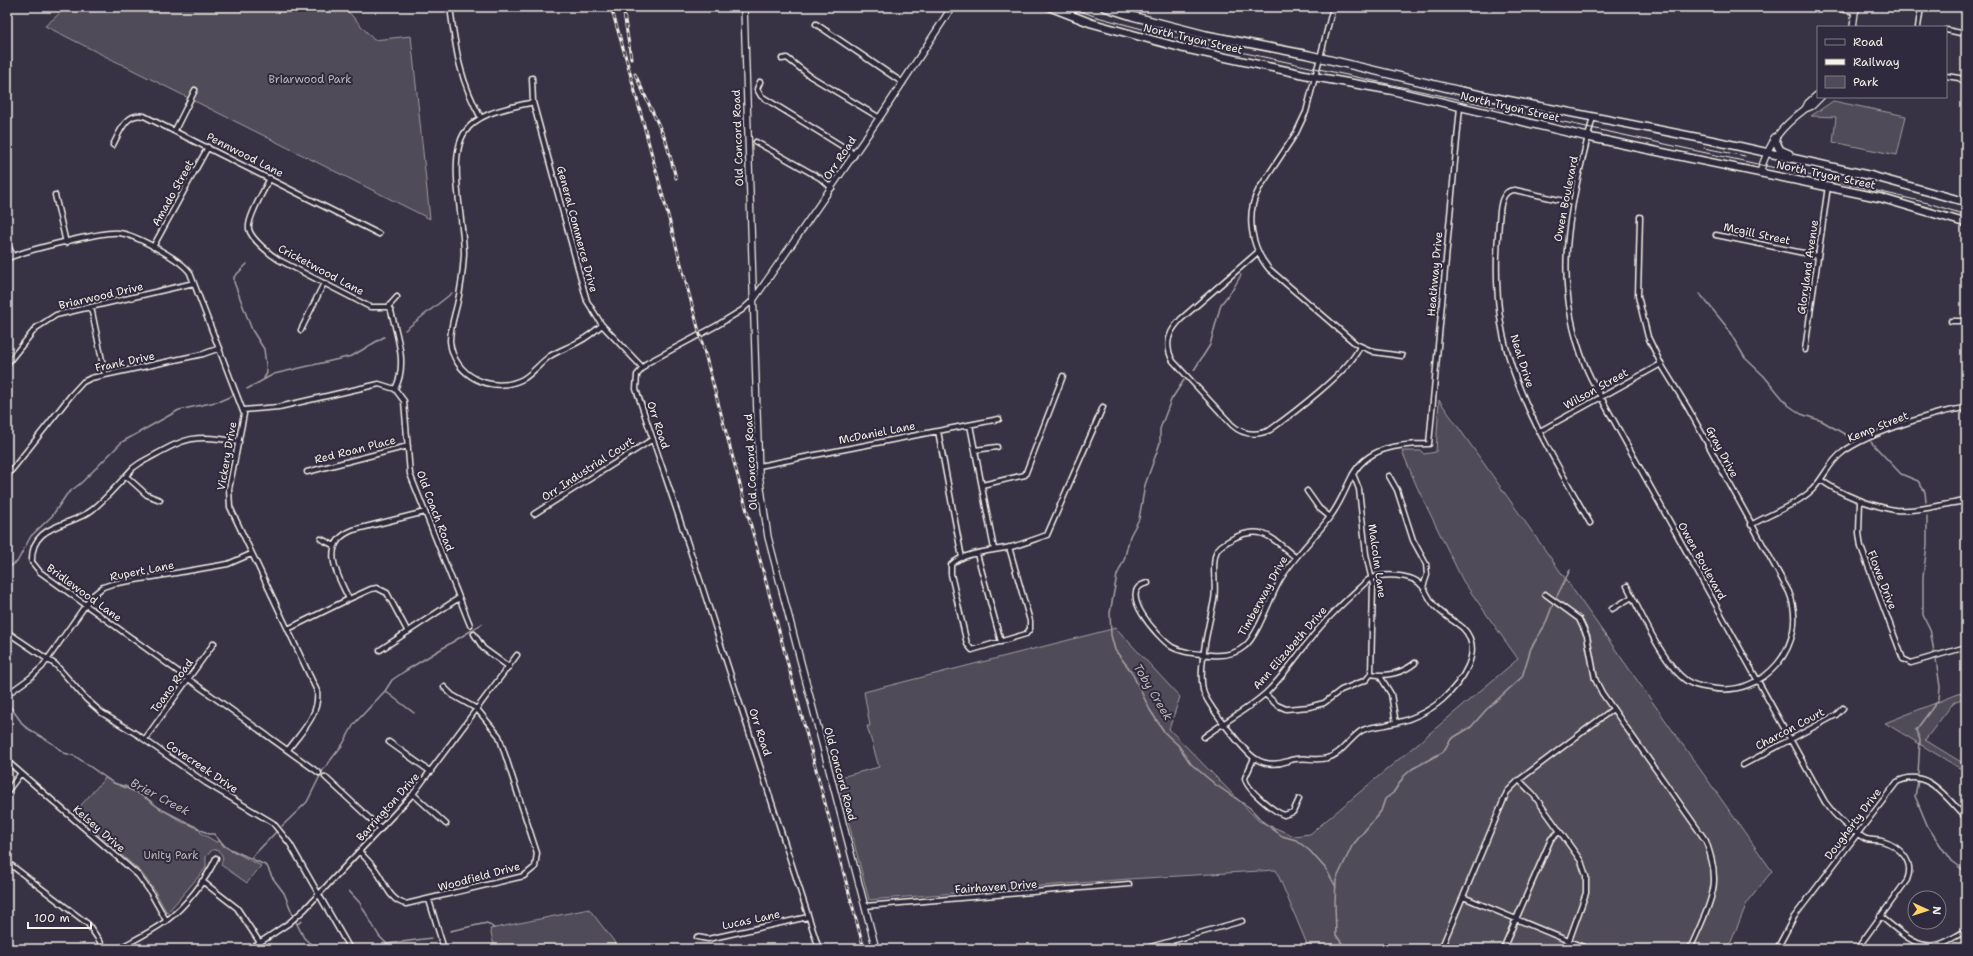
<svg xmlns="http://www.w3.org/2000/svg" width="1973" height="956" viewBox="0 0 1973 956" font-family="'Shantell Sans',sans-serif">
  <rect width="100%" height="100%" fill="#373244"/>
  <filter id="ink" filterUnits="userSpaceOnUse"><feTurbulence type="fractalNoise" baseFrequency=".025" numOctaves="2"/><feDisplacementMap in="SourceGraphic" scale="8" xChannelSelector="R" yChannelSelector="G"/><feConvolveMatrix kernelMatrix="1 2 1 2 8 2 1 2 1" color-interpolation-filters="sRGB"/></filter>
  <g filter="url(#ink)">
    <path fill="#504b59" stroke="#a29ea0" d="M67,7H344L374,40L411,36L430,219L45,26Z
      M1833,101L1906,116L1897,155L1833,142L1836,117L1811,116Z
      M1439,400L1772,871L1747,903L1728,949H1309L1276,870L1129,879L869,900L837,778L879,767L867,726H870L864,692L1116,628L1180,697L1169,729L1259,821L1294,836L1310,834L1518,659L1463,581L1417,487L1402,451H1421L1424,454L1436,452Z
      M1966,691V697L1954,702L1925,740L1966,765V772L1885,723Z
      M105,778L115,784L126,786L182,822L198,827L201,833L216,842L221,841L227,848L261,866L247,883L221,865L223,858C221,852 218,849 212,850L206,857V868L167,913L153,888L141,872L74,813Z
      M589,909L620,949H495L490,929Z"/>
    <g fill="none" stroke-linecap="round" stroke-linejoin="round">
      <path stroke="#a6a2a4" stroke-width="1.5" d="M247,264L234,277V282L252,330L264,349L267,373L264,378
        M1700,294L1726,326L1745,358L1764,376L1788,405L1801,414L1822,421L1853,439L1864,435
        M405,330L452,293
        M1194,370L1210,345L1221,304L1233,289L1241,275
        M1184,380L1171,400L1160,429V443L1145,485L1139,519L1130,536L1124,560L1117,575L1110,613L1111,635L1115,650L1131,671L1150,710L1165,733L1178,745L1191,764L1216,785L1250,808L1262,821L1282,836L1296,840L1310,851L1326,869L1336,887
        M247,389L274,374L352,356L384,337
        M1871,442L1901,474L1918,481L1925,492L1926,502
        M1927,516V545L1923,577V615L1930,629L1934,652
        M7,568L17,562L31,536L52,516L67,494L81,483L122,442L179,410L220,401L234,395
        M1556,598L1570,570
        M385,691L414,713
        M7,702L24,726L53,744L64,753L75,756L112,782L143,795L159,808L209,834H214L224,846L267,866L272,877L284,893L293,915
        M1918,774L1920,740L1916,730L1939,699L1940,687L1936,659
        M1918,781L1915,796L1928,827L1951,861L1966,872
        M282,826L307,802L323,770L343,744L354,724L385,691L392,680L405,671L482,624
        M252,857L276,832
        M349,891L360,903L379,936L387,944L431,938
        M296,922L304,938L316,949
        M297,924L302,921
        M450,931L487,923L494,928
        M1346,949L1336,935L1335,903L1336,880L1352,846L1381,811L1385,799L1393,793L1404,776L1412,769L1443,752L1451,739L1471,727L1486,710L1522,677L1531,648L1545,625L1553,604"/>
      <defs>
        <path id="minor" d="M450,7C456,50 459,79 481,118
          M1333,7L1306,112L1296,133L1259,189C1245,214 1251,247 1269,269L1356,344L1374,352L1402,356
          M1833,7L1855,12
          M816,24L903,83
          M1918,27L1921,7
          M1946,30L1966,34
          M782,59L787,58L810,76L880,118
          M1946,76L1959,78L1966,83
          M532,78L533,102L587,301L602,325L642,367
          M760,82L757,89L761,96L850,151L854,156
          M533,102C511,108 479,111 465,132C447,158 464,221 464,254C463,271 461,288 457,305C454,317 450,329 450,341C453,376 492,395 523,379C533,373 540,363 550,356C560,350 570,347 580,341C588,337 595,331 602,325
          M1593,117C1571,204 1550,277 1585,365C1590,378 1597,390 1604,403L1825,802C1835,816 1848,829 1864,838C1869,841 1876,839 1882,841C1899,846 1915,861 1907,880L1857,949
          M175,130L195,90
          M756,142L820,178L832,188
          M113,145C120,132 126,112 144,116L379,234
          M270,178C265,189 247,218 249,229C251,239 271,255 279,260L370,307H388L397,297
          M55,195L66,243
          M1573,203L1515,190C1500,189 1500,211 1499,222C1495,266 1495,311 1508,354C1525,414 1560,469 1590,523
          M1716,235L1818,256
          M7,243L13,256
          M153,247L208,147
          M1258,252L1181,319C1168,332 1164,345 1173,361L1232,425C1243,435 1256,436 1270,430C1291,415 1352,369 1360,346
          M7,259C21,251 104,231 119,233C134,234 182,260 190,273L244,414L229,489L230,507L317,691C320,715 301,732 288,750
          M753,300L742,310L716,326L647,363L637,375L636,389L702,586L819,949
          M91,307L105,375
          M388,307L391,311C397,336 408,365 395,389
          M1951,321H1966
          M301,330L324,283
          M1805,350L1828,186
          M7,364L36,328L56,315L194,283
          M243,410L279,407L379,384L395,389L404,401L410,474L470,625
          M970,425L994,549
          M938,431L962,558
          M1540,431L1661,364
          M239,442C189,432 183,440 140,463L133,468C120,482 107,498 92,510C71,527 30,523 32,562L40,572L319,773
          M975,450L997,447
          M759,466L999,419
          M307,472L408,446
          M1353,474L1359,489L1366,554L1373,585L1371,674
          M7,476L72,394L83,382L91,378L203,354L220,348
          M126,476L147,495L160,500
          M1389,476L1397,490L1413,540L1426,564L1427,575L1423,587
          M1821,480C1840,494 1871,506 1895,510C1918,512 1943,504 1966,501
          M982,485L1025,475L1063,376
          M1307,491L1319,508L1330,517
          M1860,500L1859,533L1861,547L1903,659L1911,663L1966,647
          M534,514L653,439
          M1751,525C1770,514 1796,505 1812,490C1824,478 1829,462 1843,452C1867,434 1936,411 1966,408
          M321,539L335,546
          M1009,547L1030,621V629L1026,634L972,650L967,644L951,574V565C961,553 995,550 1011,547C1023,544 1035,539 1047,535L1103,407
          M977,554L1001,642
          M1148,583C1114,589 1159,639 1172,647C1184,653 1198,654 1211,655C1223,656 1235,655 1245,646C1258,635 1270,598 1279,582C1292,558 1313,540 1329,518C1339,506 1344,492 1351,478C1366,447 1398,444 1429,444L1460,107
          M1627,586C1640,611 1664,666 1687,681C1693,685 1702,687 1710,688C1764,699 1810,644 1789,592L1688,408L1661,364L1648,337L1638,296L1640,217
          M1545,594L1579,619L1587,636L1595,679L1602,693L1706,841C1710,853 1714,865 1714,878C1715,898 1698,930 1690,949
          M349,599C338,576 318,544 353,530L425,512
          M1612,609L1632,597
          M288,629L349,599L371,589L377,588L387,593L408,632
          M7,632L56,665L86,699L102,713L138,735L206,783L273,823L290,844L350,949
          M474,634L483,648L509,667
          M380,650L459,598
          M1371,674C1386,677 1403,673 1415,663
          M1380,676L1391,694L1396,723
          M9,693L30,678L42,667L92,596L103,587L112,584L228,564L251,554
          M1265,694L1277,705L1286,709L1309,707L1324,703L1341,690L1366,680L1371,674
          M1204,737C1224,722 1247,710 1266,693C1287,673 1303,646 1322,625C1336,609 1352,595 1368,580C1381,573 1413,573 1423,587C1428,594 1430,602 1437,608C1444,616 1455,621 1463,628C1485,651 1461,683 1442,700C1428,712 1408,721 1390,724C1380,727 1370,726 1361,731C1349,739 1341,755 1327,758C1314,762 1303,755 1288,761C1277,765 1266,765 1256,759C1245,753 1205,702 1203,690C1198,667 1209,624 1214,600C1217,585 1211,566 1216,553C1218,546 1226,543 1232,539C1262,523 1273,539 1295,557
          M145,739L214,643
          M389,742L431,772
          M1254,758L1245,778C1246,789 1273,811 1284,815L1293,812L1299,799
          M7,761L138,875L149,890L166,920
          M1743,765L1836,715L1843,708
          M325,777L381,829
          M1519,780L1533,794L1581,861L1586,876V893L1566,949
          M7,792L21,773
          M413,794L446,824
          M360,852C365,858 371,863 375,869C385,882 389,901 406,904L524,876L535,867L537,853L499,736L477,709L452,695L444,687
          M7,862L88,924L105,949
          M202,881L237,908L264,949
          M1463,897L1588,949
          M429,900L444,949
          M865,906L1129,884
          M1880,916C1897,929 1918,952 1940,944C1949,941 1957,935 1966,931
          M697,937L708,939L808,917
          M1171,942L1172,949
          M118,949C134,940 151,932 166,921C186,906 206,880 216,858
          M250,949L289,923L305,909L413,794L517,655
          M1143,949L1242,921
          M1441,949L1507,792L1519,780L1613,709
          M1503,949L1551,839L1559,832
          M1777,949L1794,917L1897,782C1927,766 1948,800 1966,818"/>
        <path id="tertiary" d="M744,7L759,475L768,537L876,949
          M1855,7V12L1858,7
          M1853,27L1855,12
          M1818,94L1808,103L1805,109L1812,106L1821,97
          M1760,173C1768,143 1781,127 1805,109
          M754,299L882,114L952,7"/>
        <path id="primary" d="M1050,7L1091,23L1182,48L1316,77L1390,90L1588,137L1881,198L1966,223
          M1104,7L1132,16L1206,35L1309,55L1461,91L1715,141L1872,176L1966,202
          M1774,138L1780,150L1789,154"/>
      </defs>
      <use href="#minor" stroke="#f4f1e8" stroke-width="7"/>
      <use href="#tertiary" stroke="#f4f1e8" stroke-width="8"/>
      <use href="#primary" stroke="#f4f1e8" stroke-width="10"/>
      <use href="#minor" stroke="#2f2a3d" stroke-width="4"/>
      <use href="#tertiary" stroke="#2f2a3d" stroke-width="5.5"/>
      <use href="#primary" stroke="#2f2a3d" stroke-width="7"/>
      <path stroke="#f4f1e8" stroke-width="1" d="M1069,7L1097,17L1176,38L1831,180L1928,203L1966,215
        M1704,148L1745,156"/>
      <defs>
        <path id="rail" d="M611,7L626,58L864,949
          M623,7L631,58
          M635,74L666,141L676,178"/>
      </defs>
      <use href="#rail" stroke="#f4f1e8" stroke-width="3"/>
      <use href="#rail" stroke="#2f2a3d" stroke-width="1.5" stroke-dasharray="4.5" stroke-linecap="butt"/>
    </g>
  </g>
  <g text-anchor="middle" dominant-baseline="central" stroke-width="4" stroke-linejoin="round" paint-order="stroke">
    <g font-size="11" fill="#f4f1e8" stroke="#2f2a3d">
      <text transform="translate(1193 39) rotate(13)">North Tryon Street</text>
      <text transform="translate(1510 107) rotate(13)">North Tryon Street</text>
      <text transform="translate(738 138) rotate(-92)">Old Concord Road</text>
      <text transform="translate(245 155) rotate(27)">Pennwood Lane</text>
      <text transform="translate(840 158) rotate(-56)">Orr Road</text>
      <text transform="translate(1826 175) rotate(12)">North Tryon Street</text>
      <text transform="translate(173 193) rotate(-61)">Amado Street</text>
      <text transform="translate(1566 199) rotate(-79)">Owen Boulevard</text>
      <text transform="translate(577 229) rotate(75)">General Commerce Drive</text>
      <text transform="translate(1757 234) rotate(12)">Mcgill Street</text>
      <text transform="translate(1808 267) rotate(-82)">Gloryland Avenue</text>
      <text transform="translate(321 270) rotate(28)">Cricketwood Lane</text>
      <text transform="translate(1435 274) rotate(-85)">Heathway Drive</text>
      <text transform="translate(101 296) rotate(-13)">Briarwood Drive</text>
      <text transform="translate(1522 361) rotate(72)">Neal Drive</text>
      <text transform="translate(125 362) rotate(-12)">Frank Drive</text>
      <text transform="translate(1596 389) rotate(-29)">Wilson Street</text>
      <text transform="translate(658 425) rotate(72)">Orr Road</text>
      <text transform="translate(1878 427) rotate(-22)">Kemp Street</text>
      <text transform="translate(877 433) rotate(-11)">McDaniel Lane</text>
      <text transform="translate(355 450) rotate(-14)">Red Roan Place</text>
      <text transform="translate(1722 452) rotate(62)">Gray Drive</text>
      <text transform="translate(227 456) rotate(-80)">Vickery Drive</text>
      <text transform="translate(751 462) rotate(-93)">Old Concord Road</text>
      <text transform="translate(588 469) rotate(-33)">Orr Industrial Court</text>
      <text transform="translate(435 511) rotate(69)">Old Coach Road</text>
      <text transform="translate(1377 561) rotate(82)">Malcolm Lane</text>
      <text transform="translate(1702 561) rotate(61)">Owen Boulevard</text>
      <text transform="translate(142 571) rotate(-11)">Rupert Lane</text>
      <text transform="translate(1882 580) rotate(69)">Flowe Drive</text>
      <text transform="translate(84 593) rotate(36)">Bridlewood Lane</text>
      <text transform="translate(1263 596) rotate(-61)">Timberway Drive</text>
      <text transform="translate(1290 648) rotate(-49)">Ann Elizabeth Drive</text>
      <text transform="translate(172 686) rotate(-54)">Toano Road</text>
      <text transform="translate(1790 729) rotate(-28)">Charcon Court</text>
      <text transform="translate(760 732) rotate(72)">Orr Road</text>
      <text transform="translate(202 767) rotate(34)">Covecreek Drive</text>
      <text transform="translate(840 774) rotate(75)">Old Concord Road</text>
      <text transform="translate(388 807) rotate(-48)">Barrington Drive</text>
      <text transform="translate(1853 824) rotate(-53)">Dougherty Drive</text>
      <text transform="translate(99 829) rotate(41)">Kelsey Drive</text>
      <text transform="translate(479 877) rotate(-15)">Woodfield Drive</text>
      <text transform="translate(996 887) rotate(-4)">Fairhaven Drive</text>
      <text transform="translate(751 920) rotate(-12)">Lucas Lane</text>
    </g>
    <g font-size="11" fill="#bbb7b6" stroke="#2f2a3d">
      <text x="310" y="79">Briarwood Park</text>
      <text x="171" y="855">Unity Park</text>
    </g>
    <g font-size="12" font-style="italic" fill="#bab6b5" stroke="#2f2a3d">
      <text transform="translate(1153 692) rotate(59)">Toby Creek</text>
      <text transform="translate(160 797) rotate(28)">Brier Creek</text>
    </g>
  </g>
  <rect width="1973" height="956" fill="none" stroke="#2f2a3d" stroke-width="24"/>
  <rect x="12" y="12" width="1949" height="932" fill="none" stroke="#f4f1e8" stroke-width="1.5" filter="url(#ink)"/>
  <rect x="1817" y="26" width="130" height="72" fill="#2f2a3d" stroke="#7e7a81"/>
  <rect x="1825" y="39" width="20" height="6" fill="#2f2a3d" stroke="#7e7a81"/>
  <text x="1853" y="46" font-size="12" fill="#f4f1e8">Road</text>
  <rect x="1825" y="59" width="20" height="6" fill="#f4f1e8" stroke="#7e7a81"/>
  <text x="1853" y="66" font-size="12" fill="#f4f1e8">Railway</text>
  <rect x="1825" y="76" width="20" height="12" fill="#504b59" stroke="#7e7a81"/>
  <text x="1853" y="86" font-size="12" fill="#f4f1e8">Park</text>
  <g transform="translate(1927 910) rotate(93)"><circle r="19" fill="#2f2a3d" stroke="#7e7a81"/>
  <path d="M0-3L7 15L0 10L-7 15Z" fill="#ffd166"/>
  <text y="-6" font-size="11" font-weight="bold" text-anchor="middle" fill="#f4f1e8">N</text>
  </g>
  <path d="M28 922v6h63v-6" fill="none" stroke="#f4f1e8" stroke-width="2"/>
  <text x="34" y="922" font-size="12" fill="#f4f1e8" stroke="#2f2a3d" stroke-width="3" paint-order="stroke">100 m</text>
</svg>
